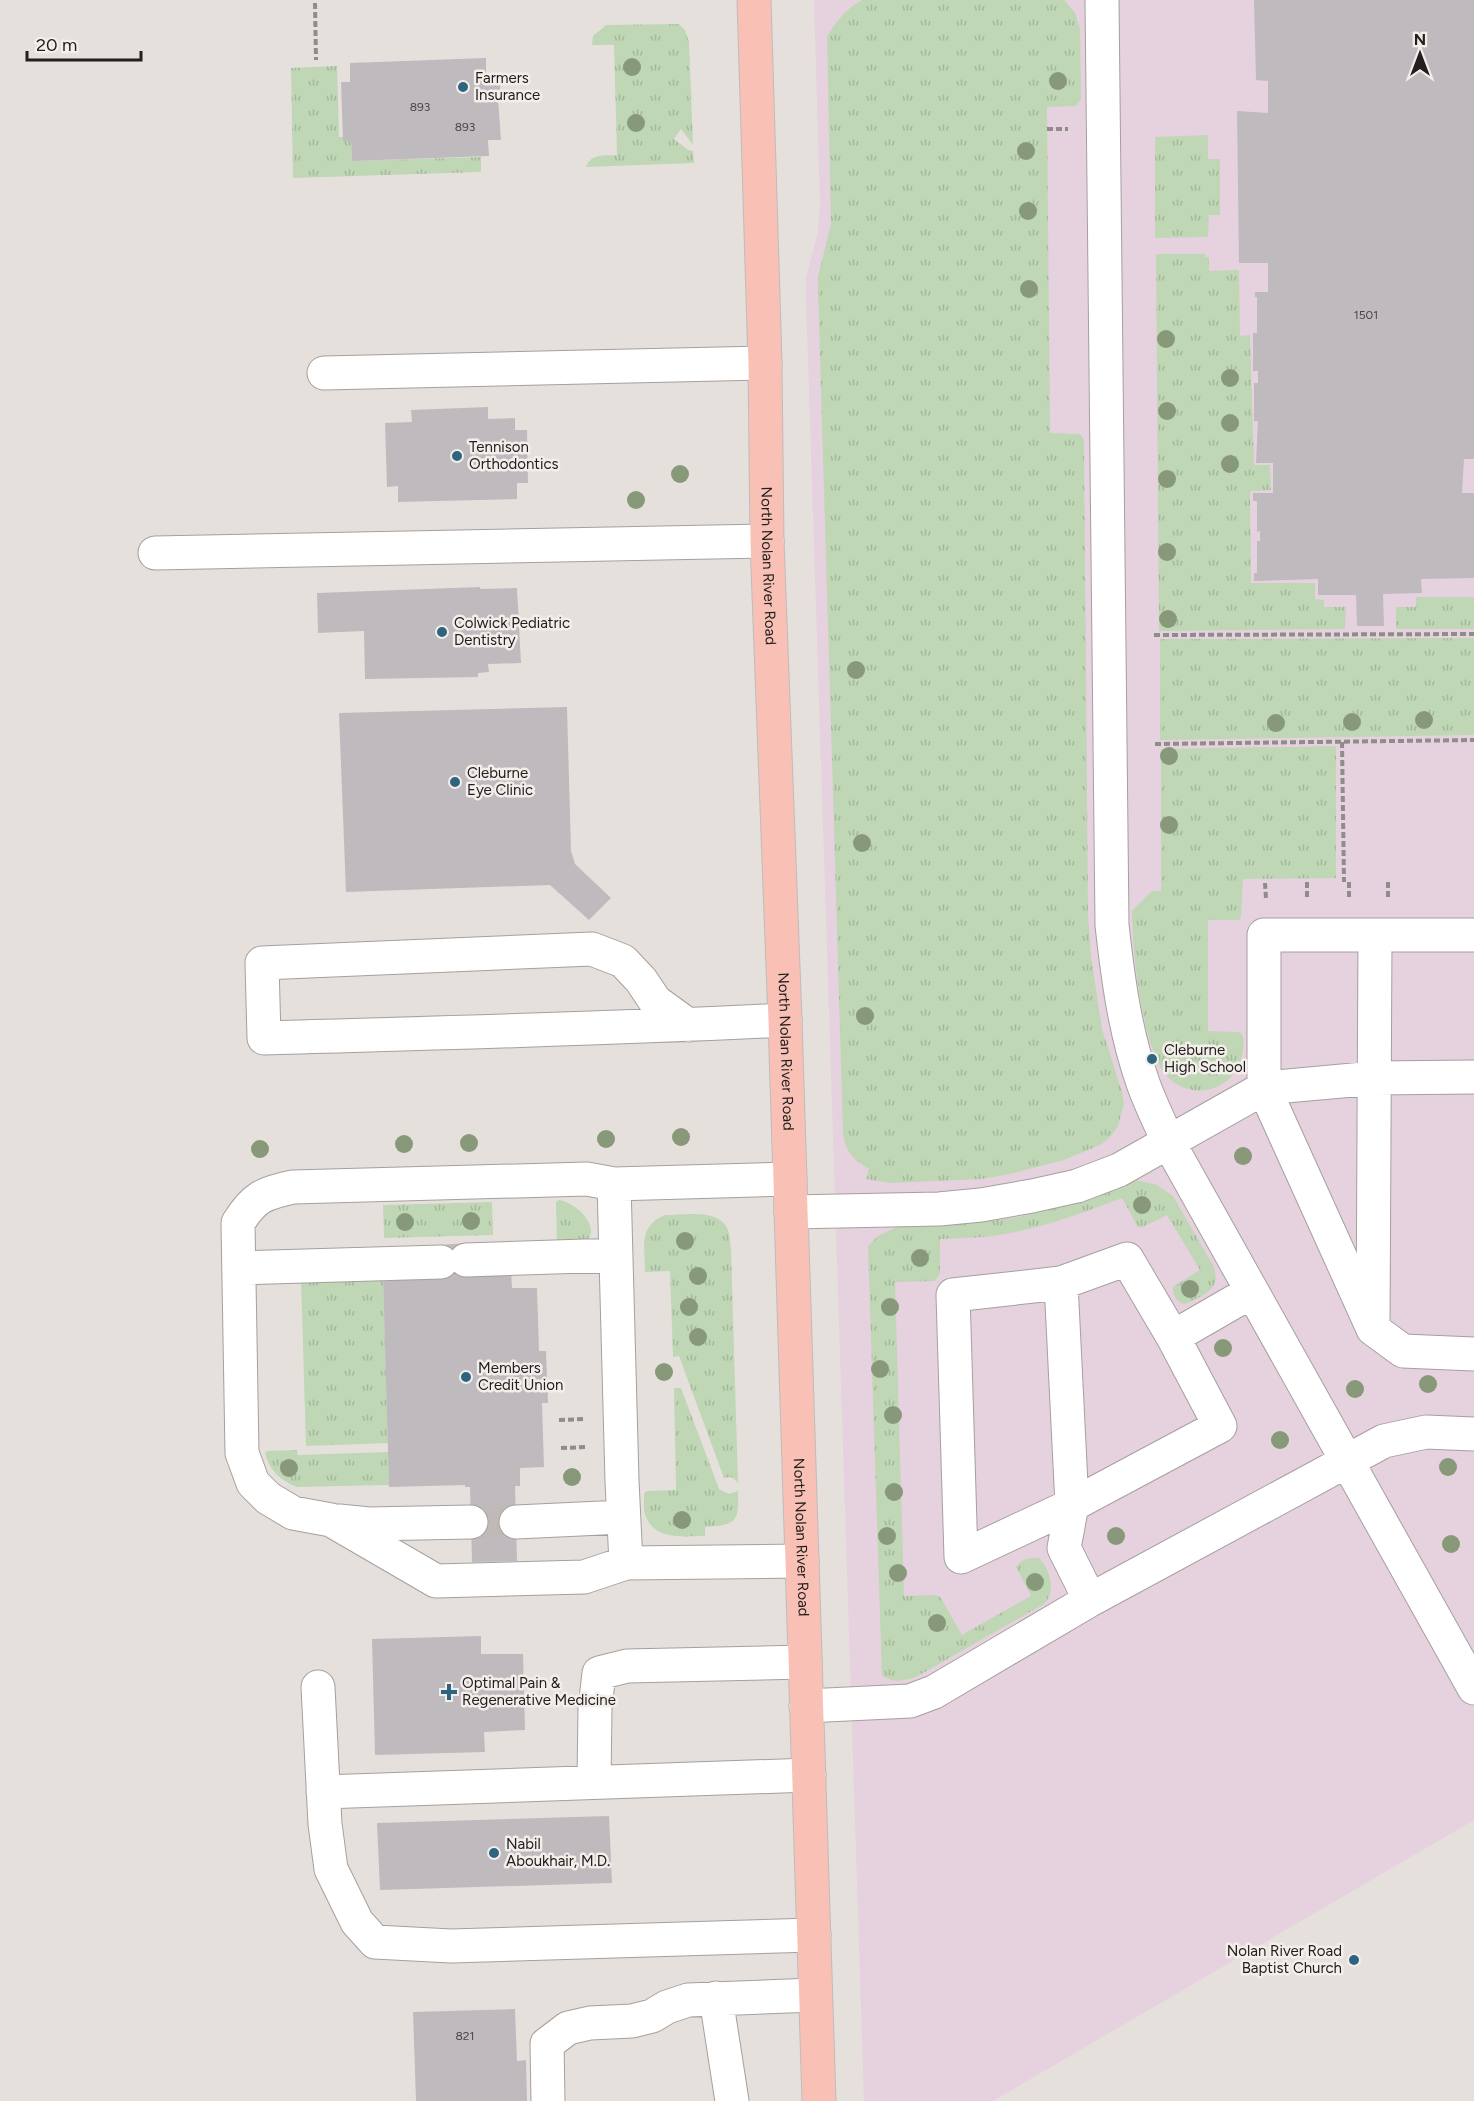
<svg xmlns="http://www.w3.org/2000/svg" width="1474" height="2101" viewBox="0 0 1474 2101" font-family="Figtree,sans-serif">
  <defs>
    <pattern id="grass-tufts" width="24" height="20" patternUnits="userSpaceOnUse" patternTransform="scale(1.5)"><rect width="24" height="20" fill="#bfd7b5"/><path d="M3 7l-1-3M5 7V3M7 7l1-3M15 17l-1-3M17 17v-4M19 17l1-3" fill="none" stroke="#a4b89b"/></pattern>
  </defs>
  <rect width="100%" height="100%" fill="#e6e0dd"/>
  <path fill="#e6d1de" d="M814,0H1474V1820L993,2101H864L806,299V278L818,232L820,206Z"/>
  <path fill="url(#grass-tufts)" d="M862,0H1064L1075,13L1080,29L1081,99L1076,106L1047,107L1050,433L1078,434L1081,435L1084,440L1088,915L1091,956L1102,1029L1122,1092L1124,1104L1118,1126L1111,1136L1102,1144L1064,1160L1010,1174L981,1179L891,1183L866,1179L869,1169C853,1160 845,1151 843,1132L818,288V277L831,224L827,37C836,21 846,9 862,0Z
    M679,24L685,30L689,42L693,145L681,129L674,139L688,150L693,151L694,163L586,167C591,153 604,156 617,155L614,45H592L593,36L606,25Z
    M337,66L339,137H343V141H351L352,161L481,157V172L293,178L291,68Z
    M1208,135V159H1220V215H1209L1208,237L1155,238V137Z
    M1156,254H1205V257H1209V271L1239,270L1240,336L1250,335L1254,465H1270L1271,490L1250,491L1251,583H1315V599L1324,600V607H1346L1345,629L1159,631Z
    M1416,597H1474V629H1396V607H1416Z
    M1474,638V735L1160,740V639Z
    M1336,746V878L1243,879L1241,917L1239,920H1208V1031L1240,1032C1245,1037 1244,1042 1243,1049C1240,1089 1192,1105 1166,1075C1142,1048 1132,948 1132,911L1152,891H1161V749Z
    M1137,1180L1157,1185L1173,1196L1214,1267C1221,1290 1204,1294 1188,1303L1184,1304C1177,1303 1172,1294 1173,1287L1200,1270L1167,1215L1143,1227H1138L1122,1198C1080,1214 1037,1230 992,1236C975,1238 957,1238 940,1239V1274L935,1281L895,1282L904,1596L936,1595L941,1598L962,1635L1031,1596L1016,1567C1020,1560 1030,1557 1039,1558C1050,1569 1057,1592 1044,1604L916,1677C903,1681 895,1683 882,1676L868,1246L878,1236L897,1227L973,1223L1014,1218L1049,1210L1096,1194L1121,1183Z
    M559,1200C574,1202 600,1224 588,1240L557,1247L556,1202Z
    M492,1202L493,1235L384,1238L383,1205Z
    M665,1215C684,1215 720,1208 728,1230C730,1236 730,1243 731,1250L738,1483L732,1477L724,1478L679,1356L673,1357L670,1271L645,1272C645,1247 638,1226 665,1215Z
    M383,1275L388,1443L306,1446L301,1278Z
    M674,1388H681L719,1489L729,1494L738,1491C739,1522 737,1525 705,1527V1536C684,1536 656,1541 646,1517C643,1511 644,1501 644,1494L646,1491L676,1490Z
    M297,1450L298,1455L388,1452L389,1485L297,1487C281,1481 269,1470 265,1453L267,1451Z"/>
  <path fill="#bfbabe" d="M1254,0H1474V459H1464L1462,493H1474V578L1421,579L1422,593L1383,594L1384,626H1357L1356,595H1318V579L1254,581V573H1257V541H1260V531L1257,532V501H1253V493H1273V463H1256L1258,421H1254V383H1258V371H1253V333H1257V297H1255V292H1268V263H1239L1237,111L1268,113V81L1256,80Z
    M486,58V74L500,73V99H498L501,140H488L489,156L352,161L351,141H343L341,82H350V63Z
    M488,407V419L515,418V430H527L528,483H517V499L398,502V486L387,487L385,423L412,422L411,410Z
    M480,587V589L517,588L521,663L488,664L489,672L478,673V677L365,679L364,631L318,633L317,593Z
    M567,707L571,851L575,864L611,898L589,920L550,885L346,892L339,713Z
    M466,1243V1260L511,1270L512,1288H537L539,1351H546L548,1403H542L544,1467L520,1468V1486H515L517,1561L472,1562L470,1487H465V1485L389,1487L383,1275L441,1273L440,1245Z
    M481,1636V1654H523L525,1730L484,1732L485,1752L375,1755L372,1639Z
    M609,1816L612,1883L380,1890L377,1823Z
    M515,2009L517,2061L526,2060L527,2101H416L413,2012Z"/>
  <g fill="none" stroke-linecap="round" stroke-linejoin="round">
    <path stroke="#bfbab7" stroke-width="33" stroke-dasharray="33 16" stroke-linecap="butt" d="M471,1522H516"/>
    <defs>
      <path id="minor" d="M1102,0L1112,925C1118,979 1125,1032 1143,1083C1150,1103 1160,1123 1169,1143L1474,1688
        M324,373L765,363
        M155,553L767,541
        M1375,935L1373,1329L1403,1351L1474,1354
        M688,1025L655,1001L641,980L623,961L592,949L262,963L264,1038C437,1033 611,1029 785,1020
        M790,1179L614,1184L587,1179L293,1187C264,1193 254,1197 238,1223L242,1453L253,1483L268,1498L293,1513L331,1520L436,1581L584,1577L626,1563L802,1561
        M614,1184L622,1481L626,1563
        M791,1212L939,1209L981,1205L1032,1196L1077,1186L1119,1170L1264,1088L1375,1078L1474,1077
        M466,1260L616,1255
        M239,1268L441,1262
        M1061,1283L953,1295L961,1557L1072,1505L1064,1548L1090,1600
        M1373,1329L1264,1088V935H1474
        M1173,1337L1127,1259L1061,1283L1072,1505L1220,1426L1173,1337L1251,1292
        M339,1521L369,1524L471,1522
        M516,1522L623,1517
        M318,1687L325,1824L331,1869L357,1922L375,1942L451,1946L814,1935
        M806,1706L910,1701L934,1692L1090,1600L1384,1441L1426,1432L1474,1434
        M594,1782L595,1708L599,1673L627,1666L805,1662
        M323,1792L809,1775
        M716,1998L732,2101
        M548,2101L547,2044L568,2028L590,2023L632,2021L652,2016L667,2007L688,2000L815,1995"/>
      <g id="major">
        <path id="s1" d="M754,0L765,363L767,541L785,1020L819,2101"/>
      </g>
    </defs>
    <use href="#minor" stroke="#a5a09d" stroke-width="35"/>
    <use href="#major" stroke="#bdbcbc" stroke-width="35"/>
    <path stroke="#908c89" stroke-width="4" stroke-dasharray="6 3" stroke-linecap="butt" d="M315,3L316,60
      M1047,129H1068
      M1154,635L1474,634
      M1342,742L1344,882
      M1155,744L1474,740
      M1307,882V900
      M1349,882V900
      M1388,882V899
      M1265,883L1266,899
      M559,1420L586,1419
      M561,1448L587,1447"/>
    <use href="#minor" stroke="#fff" stroke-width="33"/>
    <use href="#major" stroke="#f9c1b6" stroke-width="33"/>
  </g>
  <g fill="#889979">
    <circle cx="632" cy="67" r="9"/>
    <circle cx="1058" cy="81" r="9"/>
    <circle cx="636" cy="123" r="9"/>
    <circle cx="1026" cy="151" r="9"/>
    <circle cx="1028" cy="211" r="9"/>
    <circle cx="1029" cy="289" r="9"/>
    <circle cx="1166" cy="339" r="9"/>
    <circle cx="1230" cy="378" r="9"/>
    <circle cx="1167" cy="411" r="9"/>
    <circle cx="1230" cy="423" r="9"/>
    <circle cx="1230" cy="464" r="9"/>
    <circle cx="680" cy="474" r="9"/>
    <circle cx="1167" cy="479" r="9"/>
    <circle cx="636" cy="500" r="9"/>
    <circle cx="1167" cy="552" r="9"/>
    <circle cx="1168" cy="619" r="9"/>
    <circle cx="856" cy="670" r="9"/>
    <circle cx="1424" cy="720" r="9"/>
    <circle cx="1352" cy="722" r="9"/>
    <circle cx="1276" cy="723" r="9"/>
    <circle cx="1169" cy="756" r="9"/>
    <circle cx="1169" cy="825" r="9"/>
    <circle cx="862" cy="843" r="9"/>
    <circle cx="865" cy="1016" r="9"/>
    <circle cx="681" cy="1137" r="9"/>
    <circle cx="606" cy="1139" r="9"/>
    <circle cx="469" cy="1143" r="9"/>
    <circle cx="404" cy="1144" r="9"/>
    <circle cx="260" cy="1149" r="9"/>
    <circle cx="1243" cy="1156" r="9"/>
    <circle cx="1142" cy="1205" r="9"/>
    <circle cx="471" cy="1221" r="9"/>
    <circle cx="405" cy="1222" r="9"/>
    <circle cx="685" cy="1241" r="9"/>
    <circle cx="920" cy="1258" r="9"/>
    <circle cx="698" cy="1276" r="9"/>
    <circle cx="1190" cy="1289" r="9"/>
    <circle cx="689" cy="1307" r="9"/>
    <circle cx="890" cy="1307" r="9"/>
    <circle cx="698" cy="1337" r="9"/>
    <circle cx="1223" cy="1348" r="9"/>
    <circle cx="880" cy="1369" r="9"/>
    <circle cx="664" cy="1372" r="9"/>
    <circle cx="1428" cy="1384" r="9"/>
    <circle cx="1355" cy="1389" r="9"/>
    <circle cx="893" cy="1415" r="9"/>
    <circle cx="1280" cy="1440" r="9"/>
    <circle cx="1448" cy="1467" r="9"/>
    <circle cx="289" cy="1468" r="9"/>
    <circle cx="572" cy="1477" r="9"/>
    <circle cx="894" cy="1492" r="9"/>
    <circle cx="682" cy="1520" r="9"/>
    <circle cx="887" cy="1536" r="9"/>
    <circle cx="1116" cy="1536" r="9"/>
    <circle cx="1451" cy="1544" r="9"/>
    <circle cx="898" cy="1573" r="9"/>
    <circle cx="1035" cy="1582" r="9"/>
    <circle cx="937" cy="1623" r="9"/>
  </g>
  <g fill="#2f6480" stroke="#f3eeea" stroke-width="2">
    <circle cx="463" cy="87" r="6"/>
    <circle cx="457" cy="456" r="6"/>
    <circle cx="442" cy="632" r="6"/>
    <circle cx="455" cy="782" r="6"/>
    <circle cx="1152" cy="1059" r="6"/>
    <circle cx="466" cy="1377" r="6"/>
    <path d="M446 1683h6v6h6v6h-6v6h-6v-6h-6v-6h6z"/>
    <circle cx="494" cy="1853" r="6"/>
    <circle cx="1354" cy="1960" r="6"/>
  </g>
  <g text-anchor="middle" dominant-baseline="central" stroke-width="5" stroke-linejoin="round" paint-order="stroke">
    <g font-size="12" fill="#494647">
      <text x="420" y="107">893</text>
      <text x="465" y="127">893</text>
      <text x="1366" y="315">1501</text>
      <text x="465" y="2036">821</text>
    </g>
    <g font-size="15" fill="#22201f" stroke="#f3eeea" text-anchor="start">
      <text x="475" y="78">Farmers<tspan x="475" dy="17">Insurance</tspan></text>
      <text x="469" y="447">Tennison<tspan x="469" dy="17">Orthodontics</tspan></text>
      <text x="454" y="623">Colwick Pediatric<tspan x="454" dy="17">Dentistry</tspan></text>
      <text x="467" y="773">Cleburne<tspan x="467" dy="17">Eye Clinic</tspan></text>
      <text x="1164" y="1050">Cleburne<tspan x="1164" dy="17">High School</tspan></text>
      <text x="478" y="1368">Members<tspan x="478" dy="17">Credit Union</tspan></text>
      <text x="462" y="1683">Optimal Pain &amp;<tspan x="462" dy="17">Regenerative Medicine</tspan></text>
      <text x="506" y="1844">Nabil<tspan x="506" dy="17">Aboukhair, M.D.</tspan></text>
      <text x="1342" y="1951" text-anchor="end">Nolan River Road<tspan x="1342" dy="17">Baptist Church</tspan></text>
    </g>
    <g font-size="15" fill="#22201f" stroke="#f3eeea">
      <text stroke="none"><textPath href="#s1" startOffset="566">North Nolan River Road</textPath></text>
      <text stroke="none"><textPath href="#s1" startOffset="1052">North Nolan River Road</textPath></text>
      <text stroke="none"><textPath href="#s1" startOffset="1538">North Nolan River Road</textPath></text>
    </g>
  </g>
  <g transform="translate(1420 54)" stroke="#f3eeea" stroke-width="4.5" paint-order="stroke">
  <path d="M0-4.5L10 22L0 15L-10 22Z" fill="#22201f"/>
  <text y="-9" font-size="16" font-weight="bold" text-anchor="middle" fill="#22201f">N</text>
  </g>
  <path d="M27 51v9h114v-9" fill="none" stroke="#22201f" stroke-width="3"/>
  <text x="36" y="51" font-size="18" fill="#22201f" stroke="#f3eeea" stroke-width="4.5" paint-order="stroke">20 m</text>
</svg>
